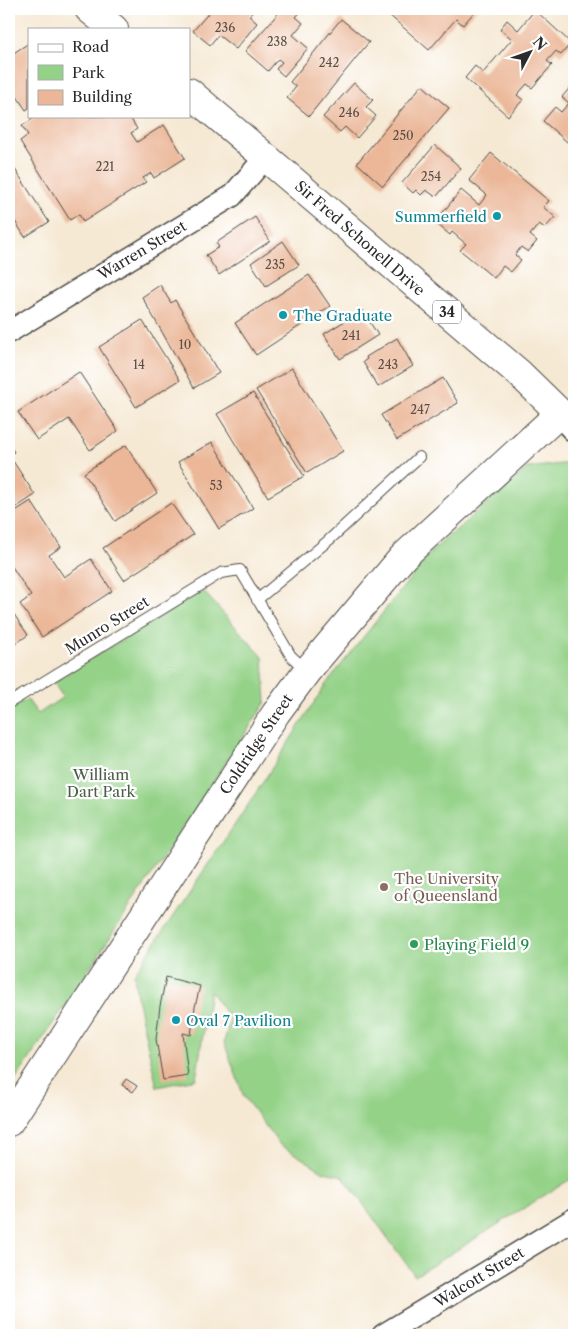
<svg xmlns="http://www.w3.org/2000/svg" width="583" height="1344" viewBox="0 0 583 1344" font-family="'Libre Caslon Text',serif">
  <rect width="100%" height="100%" fill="#fff"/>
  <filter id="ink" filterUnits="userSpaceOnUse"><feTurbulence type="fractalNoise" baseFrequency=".02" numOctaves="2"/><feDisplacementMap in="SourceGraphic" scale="10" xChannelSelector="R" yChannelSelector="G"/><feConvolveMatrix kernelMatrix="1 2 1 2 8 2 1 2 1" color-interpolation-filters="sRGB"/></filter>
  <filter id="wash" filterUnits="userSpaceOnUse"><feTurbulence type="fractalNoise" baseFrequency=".0096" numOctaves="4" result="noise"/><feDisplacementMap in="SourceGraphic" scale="20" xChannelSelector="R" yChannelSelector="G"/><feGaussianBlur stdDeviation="1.12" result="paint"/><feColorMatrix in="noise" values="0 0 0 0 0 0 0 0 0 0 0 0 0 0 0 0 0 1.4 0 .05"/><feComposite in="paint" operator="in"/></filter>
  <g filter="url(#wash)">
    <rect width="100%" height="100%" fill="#f6e9d4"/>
    <path fill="#94d288" stroke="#607e5a" d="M569,463L574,467V1177L415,1276L343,1176L324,1172L279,1144L244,1097L224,1042L230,1019L210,991L196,1079L157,1087L137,998L134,974L252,799L326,684L432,551L527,468Z
      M203,591L263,657L266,702L9,1090V710L27,699L38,714L63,697L53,682Z"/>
    <g id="blocks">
      <path fill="#ebb798" d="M212,9H255L249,16L257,23L236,49L218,35L210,45L193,31Z
        M282,9H303L296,17L303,23L293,35L308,48L284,76L276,69L282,62L278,59L268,71L245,51Z
        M393,9H477L463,25L456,19L429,50L388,14Z
        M535,10L571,43L561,55L556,51L547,61L552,65L532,88L527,84L517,95L523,100L508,116L465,78L475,66L483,73L512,39L500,29L507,20L518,30Z
        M341,19L369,42L309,116L287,98L296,87L290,82Z
        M29,43V108L26,110L14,92L9,96V56Z
        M354,83L373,100L366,107L376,116L357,138L345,127L340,132L323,117Z
        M574,83V148L543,121L555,107L561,112L569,103L562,97Z
        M422,85L449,108L383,186L357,163Z
        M9,110L14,119L9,122Z
        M37,116H129L137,129L131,133L137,142L164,125L185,158L154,178L151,173L143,178L146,182L83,222L79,214L70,220L20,141L28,135L22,126Z
        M435,145L461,168L436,197L426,190L421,195L416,190L413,193L402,183Z
        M491,153L549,201L543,207L555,217L545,228L539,224L530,235L537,241L528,252L521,247L515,255L521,260L511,272L503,266L494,278L460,250L466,244L452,232L450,235L437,224L442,218L440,216L461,190L479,205L487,195L469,180Z
        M9,160L49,222L25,237L9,212Z
        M255,217L270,241L219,275L206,255L219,247L216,243Z
        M283,241L299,265L266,286L251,263Z
        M309,275L330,306L256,355L235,323Z
        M160,285L171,303L175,300L219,373L194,388L142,297Z
        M362,310L378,335L340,359L324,334Z
        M142,320L180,380L136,407L99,347Z
        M397,338L413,366L378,387L363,362L367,359L366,357Z
        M292,368L343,451L307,473L256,390Z
        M79,372L118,431L90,450L69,419L37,440L18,412Z
        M443,378L458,403L397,440L381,415Z
        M253,393L304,476L268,497L217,414Z
        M212,442L253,508L219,529L178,462Z
        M9,444L14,452L9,455L35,495L9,512Z
        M126,445L157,493L115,521L84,473Z
        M31,501L61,547L49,555L64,577L91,559L112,591L42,637L20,604L31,596L9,562V515Z
        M171,503L193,535L124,580L103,548Z
        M9,607L28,635L9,648Z
        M166,977L200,986L195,1007L191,1035L183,1033L188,1076L163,1080L156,1039L160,1006Z
        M126,1079L137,1086L133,1092L122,1085Z"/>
    </g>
  </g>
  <g filter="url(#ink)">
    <use href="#blocks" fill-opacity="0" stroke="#494844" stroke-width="1"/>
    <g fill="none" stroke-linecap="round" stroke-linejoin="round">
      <defs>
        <path id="service" d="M257,600L329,540L419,457
          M9,703L221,573L240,570L291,656L306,670"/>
        <path id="minor" d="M9,332L232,196L266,157
          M383,1335L574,1219"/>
        <path id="tertiary" d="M560,413L574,428"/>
        <path id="secondary" d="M9,1122L276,713L307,671L403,557L560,413"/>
        <path id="primary" d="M89,9L114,29
          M189,92L520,374L560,413"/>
      </defs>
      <use href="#service" stroke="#494844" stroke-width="12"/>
      <use href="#minor" stroke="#494844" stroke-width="24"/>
      <use href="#tertiary" stroke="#494844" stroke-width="29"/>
      <use href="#secondary" stroke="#494844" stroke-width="30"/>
      <use href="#primary" stroke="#494844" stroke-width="30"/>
      <use href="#service" stroke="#fff" stroke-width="10"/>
      <use href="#minor" stroke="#fff" stroke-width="21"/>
      <use href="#tertiary" stroke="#fff" stroke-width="26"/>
      <use href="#secondary" stroke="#fff" stroke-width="28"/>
      <use href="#primary" stroke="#fff" stroke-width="28"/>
    </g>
  </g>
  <g fill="#0f9aa8" stroke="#fff" stroke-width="2">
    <circle cx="497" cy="216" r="5"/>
    <circle cx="283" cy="315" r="5"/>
    <circle cx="176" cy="1020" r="5"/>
  </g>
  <circle fill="#8d6e63" stroke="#fff" stroke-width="2" cx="384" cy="887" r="5"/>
  <circle fill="#2e9e5b" stroke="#fff" stroke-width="2" cx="414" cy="944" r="5"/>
  <g text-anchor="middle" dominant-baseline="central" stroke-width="4.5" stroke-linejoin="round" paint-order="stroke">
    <g font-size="12" fill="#5b4e46">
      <text x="225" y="27">236</text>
      <text x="277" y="41">238</text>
      <text x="329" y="62">242</text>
      <text x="349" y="112">246</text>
      <text x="403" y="135">250</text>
      <text x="105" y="166">221</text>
      <text x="431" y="176">254</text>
      <text x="275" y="264">235</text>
      <text x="351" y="335">241</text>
      <text x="185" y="344">10</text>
      <text x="139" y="364">14</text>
      <text x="388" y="364">243</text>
      <text x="420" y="409">247</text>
      <text x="216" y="485">53</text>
    </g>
    <rect fill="#fff" stroke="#6b6b6b" stroke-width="1" x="433" y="300.5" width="28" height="23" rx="4"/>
    <g font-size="14" font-weight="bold" fill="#2b2b2b">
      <text x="447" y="312">34</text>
    </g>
    <g font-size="15" fill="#0d838f" stroke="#fff" text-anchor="start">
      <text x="487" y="216" text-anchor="end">Summerfield</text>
      <text x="293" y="315">The Graduate</text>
      <text x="186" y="1020">Oval 7 Pavilion</text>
    </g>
    <g font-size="15" fill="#2b2b2b" stroke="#fff">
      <text transform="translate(360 238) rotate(41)">Sir Fred Schonell Drive</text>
      <text transform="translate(142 250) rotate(-31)">Warren Street</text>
      <text transform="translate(107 625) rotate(-32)">Munro Street</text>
      <text transform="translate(256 744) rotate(-56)">Coldridge Street</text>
      <text transform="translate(479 1277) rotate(-31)">Walcott Street</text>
    </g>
    <g font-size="15" fill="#4a5d47" stroke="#fff">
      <text x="101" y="774">William<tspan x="101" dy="17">Dart Park</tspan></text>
    </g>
    <g font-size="15" fill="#785e54" stroke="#fff" text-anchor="start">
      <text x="394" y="878">The University<tspan x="394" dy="17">of Queensland</tspan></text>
    </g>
    <g font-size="15" fill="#27864d" stroke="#fff" text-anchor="start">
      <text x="424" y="944">Playing Field 9</text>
    </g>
  </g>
  <rect width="583" height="1344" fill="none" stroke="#fff" stroke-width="30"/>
  <rect x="28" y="28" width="162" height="90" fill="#ffffff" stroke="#aaaaaa"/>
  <rect x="38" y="44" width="25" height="8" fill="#ffffff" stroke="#aaaaaa"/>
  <text x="72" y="52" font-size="15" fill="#2b2b2b">Road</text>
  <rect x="38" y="65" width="25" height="15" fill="#94d288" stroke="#aaaaaa"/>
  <text x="72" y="78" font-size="15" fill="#2b2b2b">Park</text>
  <rect x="38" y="90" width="25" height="15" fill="#ebb798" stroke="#aaaaaa"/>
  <text x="72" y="102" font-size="15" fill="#2b2b2b">Building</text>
  <g transform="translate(530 52) rotate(49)" stroke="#ffffff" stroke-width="4" paint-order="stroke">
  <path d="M0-4L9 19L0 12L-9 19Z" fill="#2b2b2b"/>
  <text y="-8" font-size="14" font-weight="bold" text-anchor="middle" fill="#2b2b2b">N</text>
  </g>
</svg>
